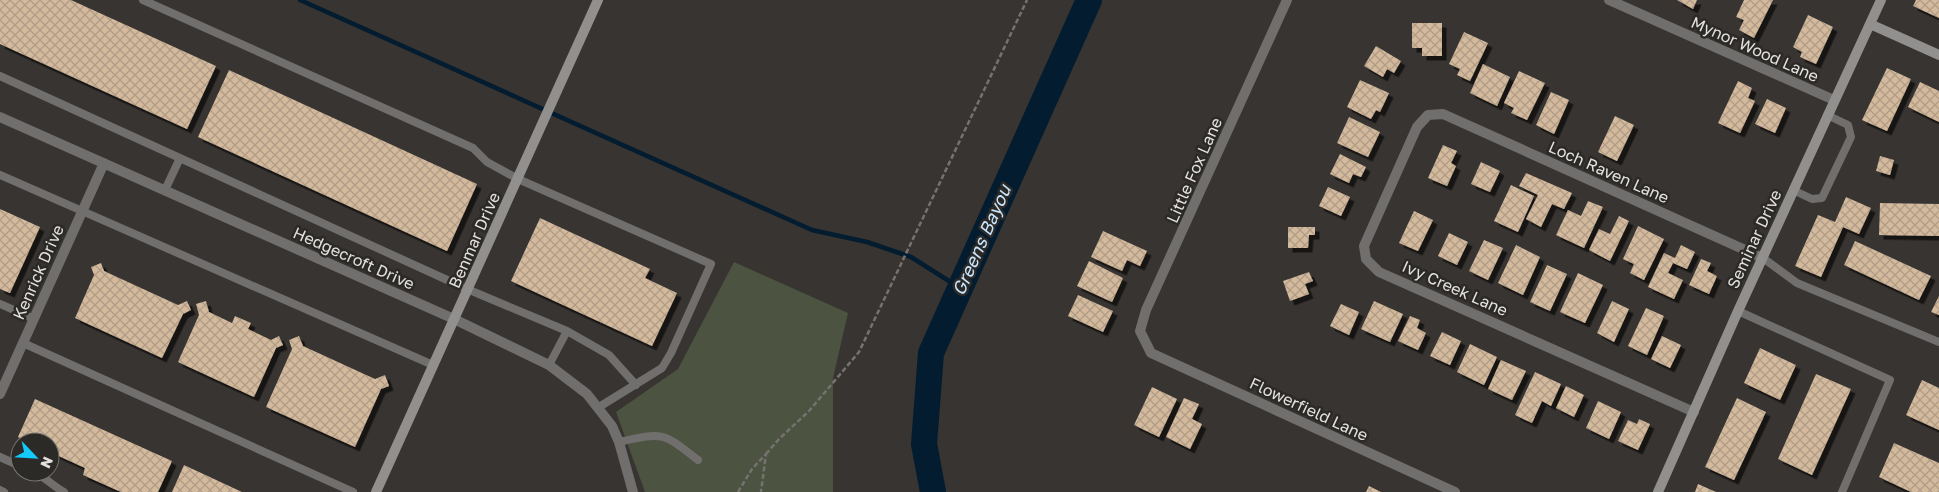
<svg xmlns="http://www.w3.org/2000/svg" width="1939" height="492" viewBox="0 0 1939 492" font-family="'Golos Text',sans-serif">
  <defs>
    <pattern id="building-cross-hatch" width="8" height="8" patternUnits="userSpaceOnUse" patternTransform="scale(1.25)"><rect width="8" height="8" fill="#d4ba9d"/><path d="M0 0l8 8M0 8l8-8" fill="none" stroke="#b09c86"/></pattern>
    <filter id="shadow"><feDropShadow dx="4.5" dy="4.5" stdDeviation="0" flood-color="#0009"/></filter>
  </defs>
  <rect width="100%" height="100%" fill="#373431"/>
  <path fill="#4c5340" d="M734,262L848,313L833,378V492H645L616,412L678,369Z"/>
  <g fill="none" stroke-linecap="round" stroke-linejoin="round">
    <path stroke="#031c2f" stroke-width="4.5" d="M300,0L812,230L867,242L911,257L960,288"/>
    <path stroke="#031c2f" stroke-width="26" d="M933,492L924,444L931,353L1089,0"/>
  </g>
  <path fill="url(#building-cross-hatch)" filter="url(#shadow)" d="M0,0H71L216,66L187,129L0,44Z
    M1677,0H1697L1693,9Z
    M1744,0H1773L1754,38L1739,30L1744,20L1736,17Z
    M1916,0H1939V18L1913,6Z
    M1808,15L1833,27L1816,64L1800,57L1802,52L1793,47Z
    M1412,23H1442V56H1422V48H1412Z
    M1464,32L1488,43L1470,81L1457,75L1460,69L1449,64Z
    M1376,46L1401,61L1394,73L1387,69L1383,77L1364,66Z
    M1483,64L1510,77L1497,106L1470,93Z
    M1887,68L1911,79L1887,131L1862,120Z
    M229,70L477,184L447,251L198,137Z
    M1519,71L1545,83L1527,120L1511,113L1514,108L1504,103Z
    M1360,80L1389,93L1380,112L1376,110L1371,119L1347,107Z
    M1738,81L1752,88L1748,98L1755,101L1740,133L1718,123Z
    M1920,82L1939,91V122L1908,107Z
    M1551,92L1569,100L1554,134L1536,125Z
    M1767,99L1786,108L1775,133L1755,124Z
    M1615,116L1634,125L1617,161L1598,152Z
    M1349,117L1380,132L1368,157L1337,143Z
    M1443,145L1457,151L1451,163L1456,166L1447,186L1428,178Z
    M1340,154L1366,167L1361,177L1353,174L1349,183L1330,174Z
    M1880,156L1894,160L1890,175L1876,171Z
    M1481,162L1500,171L1490,192L1471,184Z
    M1526,173L1572,193L1564,209L1552,204L1541,227L1526,219L1538,195L1519,186Z
    M1511,185L1534,196L1518,232L1494,221Z
    M1328,187L1350,197L1341,216L1319,206Z
    M1846,197L1871,208L1859,234L1843,227L1821,277L1795,266L1818,215L1835,222Z
    M1588,201L1603,207L1584,248L1556,235L1568,210L1581,216Z
    M1880,203L1939,204V236L1879,235Z
    M0,209L40,227L10,293L0,289Z
    M1414,211L1433,220L1418,251L1399,243Z
    M1619,216L1629,221L1610,261L1589,250L1599,229L1610,234Z
    M540,218L650,269L645,278L677,293L652,346L511,281Z
    M1638,226L1664,239L1644,280L1630,273L1634,264L1623,259Z
    M1288,227H1315V235H1309L1308,248H1288Z
    M1103,231L1147,251L1140,266L1127,260L1122,271L1091,257Z
    M1449,233L1468,242L1457,265L1438,256Z
    M1484,240L1503,248L1488,280L1469,271Z
    M1855,241L1931,276L1919,300L1844,265Z
    M1516,245L1540,257L1523,295L1498,283Z
    M1681,245L1695,252L1687,269L1673,263L1668,273L1683,280L1674,299L1648,287L1664,253L1675,258Z
    M1701,259L1711,263L1707,271L1717,276L1709,294L1689,285Z
    M1089,261L1123,278L1112,302L1077,286Z
    M101,263L104,271L178,305L187,301L191,310L183,314L162,358L75,318L94,275L91,267Z
    M1547,265L1567,274L1550,311L1530,302Z
    M1309,272L1313,281L1305,284L1309,294L1290,301L1283,281Z
    M1578,273L1603,285L1585,323L1560,312Z
    M1078,295L1113,311L1103,332L1068,316Z
    M1939,296V315L1931,312Z
    M206,301L209,312L232,323L235,316L251,323L248,329L271,340L279,336L283,345L276,348L254,397L178,362L199,315L196,304Z
    M1374,301L1403,314L1390,342L1361,329Z
    M1612,301L1629,309L1614,342L1597,333Z
    M1341,304L1359,312L1349,335L1330,326Z
    M1646,308L1664,316L1647,355L1628,346Z
    M1410,316L1420,320L1417,328L1426,333L1418,350L1398,341Z
    M1442,332L1461,341L1450,365L1430,356Z
    M299,336L303,346L375,379L385,375L389,386L381,389L355,447L266,407L292,349L289,340Z
    M1662,336L1681,345L1670,368L1651,359Z
    M1470,344L1497,357L1484,385L1457,372Z
    M1760,348L1796,365L1780,400L1744,383Z
    M1501,360L1526,371L1512,400L1488,389Z
    M1535,372L1561,384L1551,406L1542,401L1532,423L1515,415Z
    M1816,374L1851,389L1812,475L1778,459Z
    M1922,380L1939,388V430L1906,415Z
    M1566,386L1584,395L1574,417L1556,408Z
    M1152,387L1177,399L1159,437L1134,425Z
    M1184,398L1199,404L1192,419L1202,424L1190,449L1166,437Z
    M1737,398L1766,412L1734,480L1705,467Z
    M35,399L172,461L158,492H121L83,475L85,468L50,452V442H28L18,437Z
    M1598,401L1621,412L1609,439L1586,428Z
    M1639,419L1650,424L1638,450L1618,441L1628,420L1637,424Z
    M1894,443L1939,463V492H1911L1879,477Z
    M184,465L242,492H172Z
    M1698,484L1716,492H1695Z
    M1369,486L1381,492H1366Z"/>
  <g fill="none" stroke-linecap="round" stroke-linejoin="round">
    <path stroke="#757270" stroke-width="2.5" stroke-dasharray="5 2.5" stroke-linecap="butt" d="M766,454L779,439L809,411L859,352L1027,0
      M738,492L752,469L766,454L761,492"/>
    <path stroke="#716f6e" stroke-width="8" d="M143,0L473,148L487,162L518,179L711,264L671,353L662,368L599,407
      M0,76L467,289L567,331L609,355L636,385
      M0,175L433,365
      M165,190L180,158
      M1793,190L1812,199L1822,198L1851,137L1848,125L1827,115
      M1763,258L1797,283L1939,342
      M0,304L34,319
      M1738,311L1890,380L1842,492
      M23,343L353,492
      M549,365L567,331
      M619,442C664,432 662,432 698,460
      M0,457L20,466
      M34,472C45,477 53,486 64,492
      M0,490L4,492"/>
    <path stroke="#716f6e" stroke-width="10" d="M1287,0L1146,310L1140,331L1151,353L1455,492
      M1609,0L1834,100
      M0,117L454,319L549,365L587,394L612,426L619,442L633,492
      M0,394L104,163
      M1694,412L1379,272L1366,259L1364,246L1417,127L1428,115L1443,114L1763,258"/>
    <path stroke="#92908e" stroke-width="10" d="M1870,24L1939,55
      M376,492L598,0
      M1658,492L1738,311L1881,0"/>
  </g>
  <g text-anchor="middle" dominant-baseline="central" stroke-width="5" stroke-linejoin="round" paint-order="stroke">
    <g font-size="16" fill="#e4e2e0" stroke="#2c2a27">
      <text transform="translate(1755 49) rotate(24)">Mynor Wood Lane</text>
      <text transform="translate(1194 170) rotate(-66)">Little Fox Lane</text>
      <text transform="translate(1609 172) rotate(24)">Loch Raven Lane</text>
      <text transform="translate(1754 239) rotate(-65)">Seminar Drive</text>
      <text transform="translate(474 240) rotate(-66)">Benmar Drive</text>
      <text transform="translate(354 258) rotate(24)">Hedgecroft Drive</text>
      <text transform="translate(38 272) rotate(-66)">Kenrick Drive</text>
      <text transform="translate(1455 288) rotate(24)">Ivy Creek Lane</text>
      <text transform="translate(1309 409) rotate(25)">Flowerfield Lane</text>
    </g>
    <g font-size="18" font-style="italic" fill="#c7e5ff" stroke="#2c2a27">
      <text transform="translate(981 240) rotate(-66)">Greens Bayou</text>
    </g>
  </g>
  <g transform="translate(35 457) rotate(115)"><circle r="24" fill="#2c2a27" stroke="#767471"/>
  <path d="M0-4L9 19L0 12L-9 19Z" fill="#13cafb"/>
  <text y="-8" font-size="14" font-weight="bold" text-anchor="middle" fill="#e4e2e0">N</text>
  </g>
</svg>
